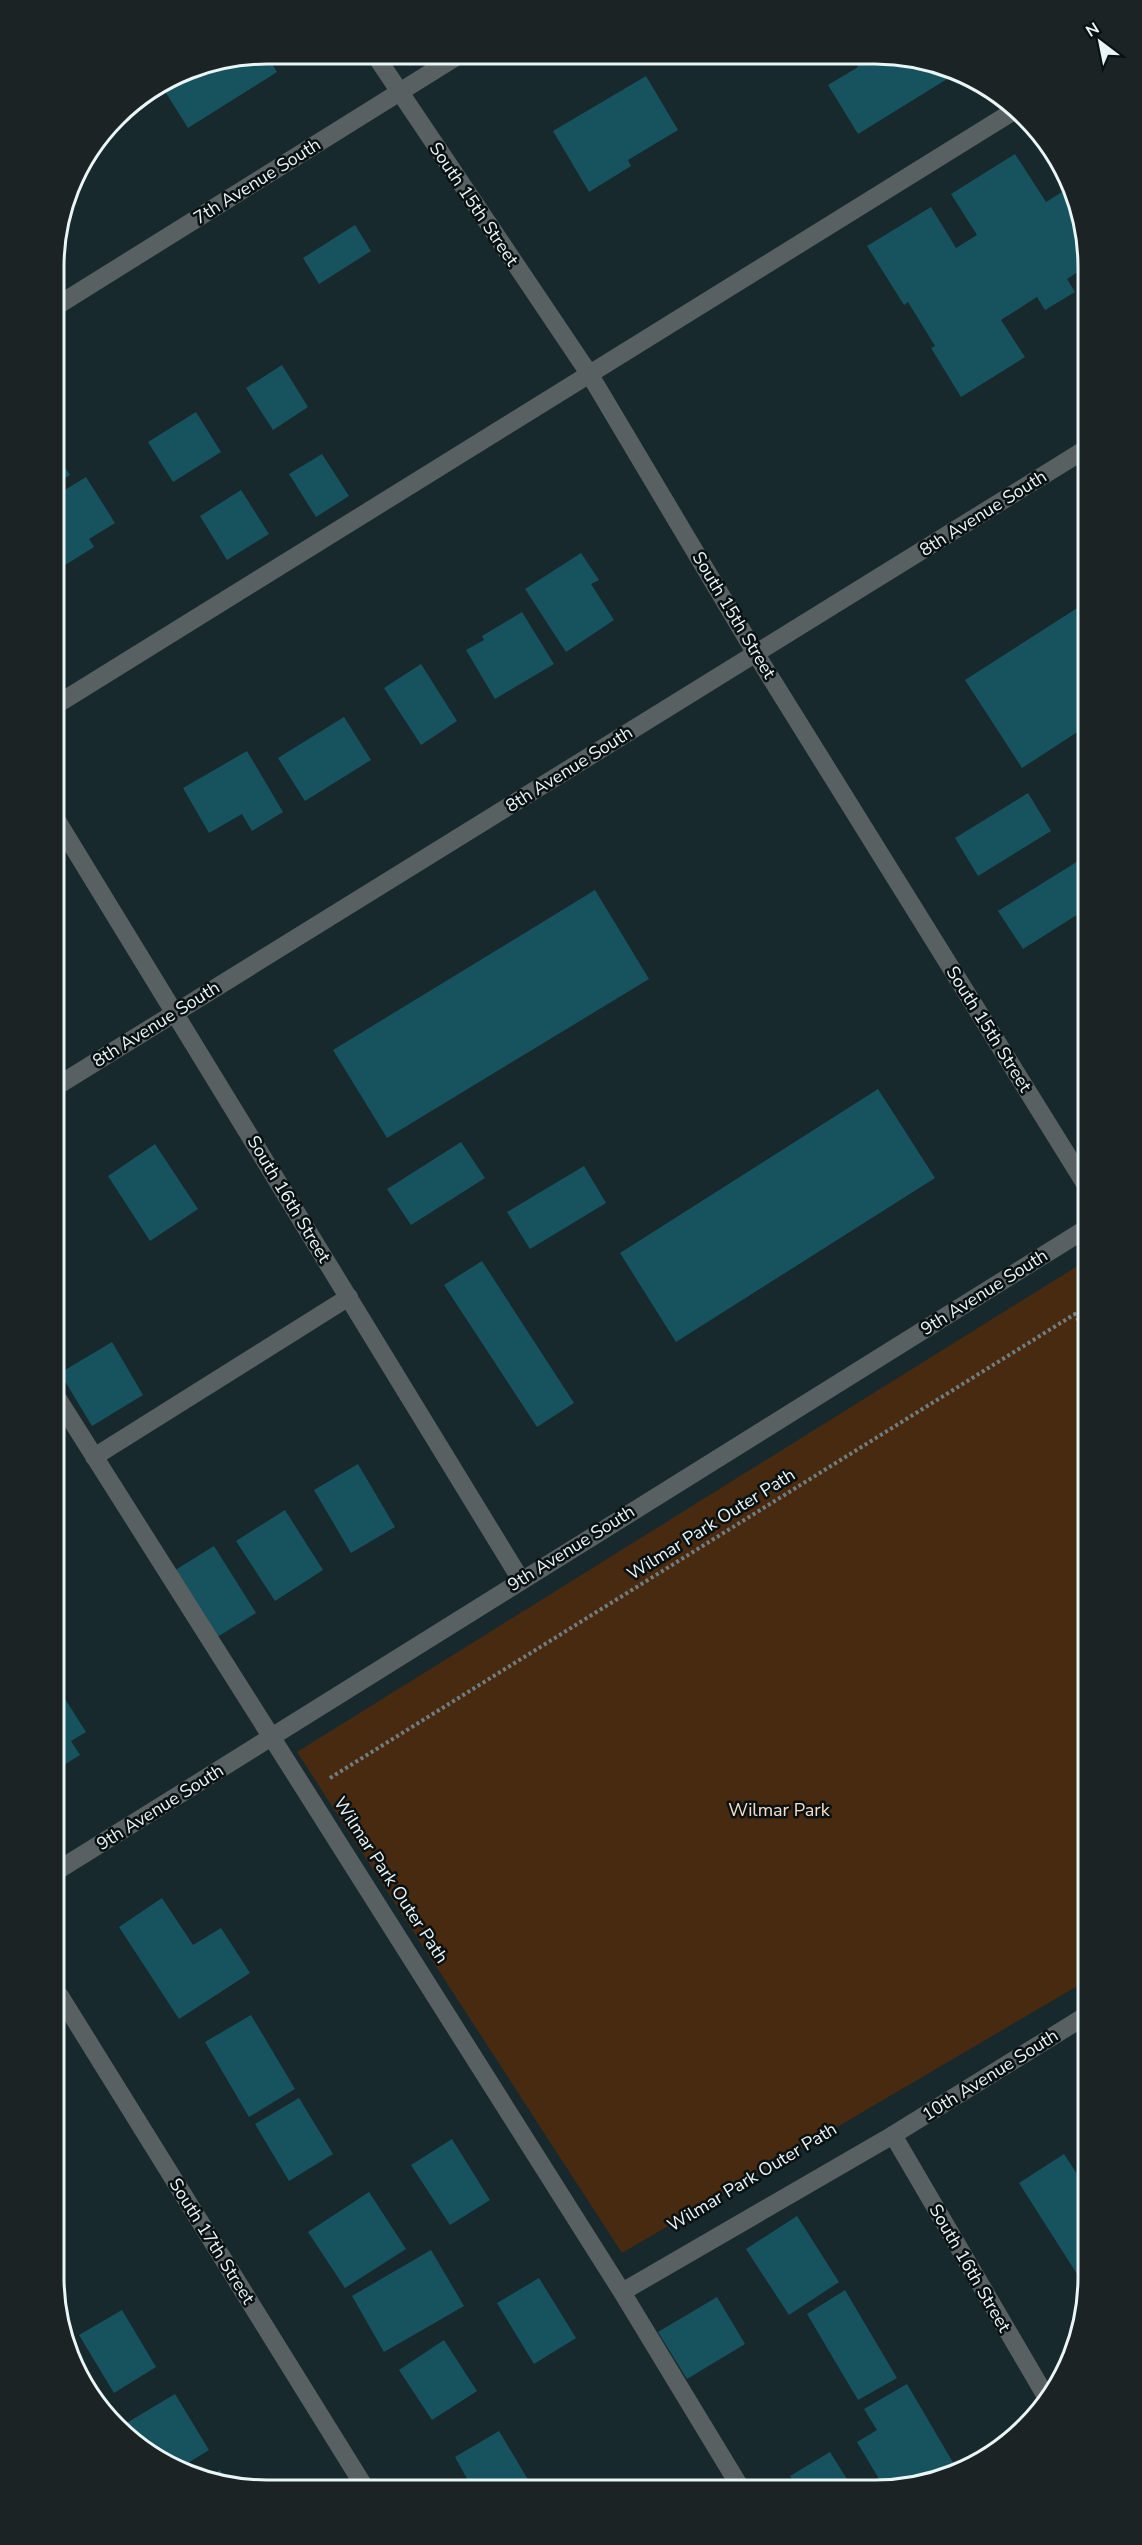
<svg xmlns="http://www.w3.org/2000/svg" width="1142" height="2545" viewBox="0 0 1142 2545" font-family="'Nunito Sans',sans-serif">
  <rect width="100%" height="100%" fill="#18292d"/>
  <path fill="#482a10" d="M1084,1262L1086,1981L622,2253L297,1752Z"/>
  <path fill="#16535e" d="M266,54L277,72L188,128L161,85L186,70Z
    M852,58H916L952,76L858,134L828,85L858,67Z
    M646,76L678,130L628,160L631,166L589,192L553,131Z
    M1015,154L1046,202L1070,187L1081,212V270L1067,279L1075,292L1045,310L1037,297L1001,320L1025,357L961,397L931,348L935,346L908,302L904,305L867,246L931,207L956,248L977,235L951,194Z
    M355,225L371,251L319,284L303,258Z
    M282,365L308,407L273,430L246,388Z
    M196,412L221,452L173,482L148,442Z
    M55,452L70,475L55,484Z
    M322,454L349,496L316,517L289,474Z
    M86,477L115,523L89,539L94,547L57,570L55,496Z
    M241,490L269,534L227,560L200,516Z
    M581,553L599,580L591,584L614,620L566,652L525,589Z
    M1082,605V729L1022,768L965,680Z
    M522,612L554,664L495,699L466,650L484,640L482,636Z
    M421,664L457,721L421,745L384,688Z
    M344,717L371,760L305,801L278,758Z
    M247,751L283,812L252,831L242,814L209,833L183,788Z
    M1028,793L1051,831L978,876L955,838Z
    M1083,858V911L1023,949L998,911Z
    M595,890L649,979L387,1138L333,1050Z
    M878,1089L935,1178L676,1342L620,1253Z
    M461,1142L485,1178L411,1225L387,1189Z
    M155,1144L198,1209L150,1241L108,1176Z
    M584,1166L606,1203L530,1249L507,1212Z
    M482,1261L574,1403L537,1427L444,1285Z
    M112,1342L143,1395L92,1426L60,1373Z
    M358,1464L395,1527L351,1553L314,1490Z
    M285,1510L323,1570L275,1601L236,1541Z
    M214,1546L256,1613L214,1639L172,1572Z
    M65,1699L86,1732L71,1741L80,1755L59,1768V1703Z
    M162,1898L193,1945L221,1928L250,1973L179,2019L119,1927Z
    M251,2015L295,2089L249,2117L205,2042Z
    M299,2098L333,2154L289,2181L255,2124Z
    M452,2139L490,2200L450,2225L411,2165Z
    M1064,2154L1087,2189V2267L1077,2274L1019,2183Z
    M369,2192L406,2249L345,2288L308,2232Z
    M797,2216L839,2282L789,2315L746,2249Z
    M431,2250L464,2306L384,2352L352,2296Z
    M539,2278L576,2338L534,2364L497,2303Z
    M845,2290L897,2378L858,2400L807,2314Z
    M717,2297L745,2344L687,2379L658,2332Z
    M122,2310L156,2367L114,2393L79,2335Z
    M444,2340L477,2391L432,2420L399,2370Z
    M907,2384L958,2471L930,2484H882L857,2442L877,2430L864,2409Z
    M175,2394L209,2450L183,2466L126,2438L118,2428Z
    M499,2431L530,2483L525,2486H471L455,2457Z
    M830,2452L850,2484H795L790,2476Z
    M220,2470L230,2487L208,2478Z"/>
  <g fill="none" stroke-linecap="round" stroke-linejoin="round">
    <path stroke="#707e81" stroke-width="4" stroke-dasharray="3 3" stroke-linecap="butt" d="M330,1778L1075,1314L1084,1330"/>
    <path stroke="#586062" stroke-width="18" d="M56,705L1017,109
      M58,1399L622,2292L739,2485
      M94,1457L349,1297
      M622,2292L893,2135"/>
    <path stroke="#586062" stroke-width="18" d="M375,55L590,375L756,654L1084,1182
      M55,307L459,55
      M56,819L521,1580
      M57,1086L1081,452
      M60,1869L1084,1230
      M60,1996L364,2486
      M1048,2400L893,2135L1087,2015"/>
  </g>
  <g text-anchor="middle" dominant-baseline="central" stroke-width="5" stroke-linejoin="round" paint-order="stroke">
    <g font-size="18" fill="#eaf5f7" stroke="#091112">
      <text transform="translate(257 181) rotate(-32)">7th Avenue South</text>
      <text transform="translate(474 204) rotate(56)">South 15th Street</text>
      <text transform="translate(983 513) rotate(-32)">8th Avenue South</text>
      <text transform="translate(734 615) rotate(59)">South 15th Street</text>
      <text transform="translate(569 769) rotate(-32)">8th Avenue South</text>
      <text transform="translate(156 1024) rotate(-32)">8th Avenue South</text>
      <text transform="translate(989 1029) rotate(58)">South 15th Street</text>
      <text transform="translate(289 1199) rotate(59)">South 16th Street</text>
      <text transform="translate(984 1292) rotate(-32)">9th Avenue South</text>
      <text transform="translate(711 1524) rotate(-32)">Wilmar Park Outer Path</text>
      <text transform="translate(571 1548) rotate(-32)">9th Avenue South</text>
      <text transform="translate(160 1807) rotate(-32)">9th Avenue South</text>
      <text transform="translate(391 1880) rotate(57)">Wilmar Park Outer Path</text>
      <text transform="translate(990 2075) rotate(-32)">10th Avenue South</text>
      <text transform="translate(752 2177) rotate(-31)">Wilmar Park Outer Path</text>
      <text transform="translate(212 2241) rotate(58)">South 17th Street</text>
      <text transform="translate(970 2268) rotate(60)">South 16th Street</text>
    </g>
    <g font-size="18" fill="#fbdec9" stroke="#091112">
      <text x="779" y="1810">Wilmar Park</text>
    </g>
  </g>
  <path d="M0 0H1142V2545H0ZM267 64H875A203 203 0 0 1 1078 267V2277A203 203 0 0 1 875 2480H267A203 203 0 0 1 64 2277V267A203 203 0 0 1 267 64Z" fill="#1b2324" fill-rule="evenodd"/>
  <path fill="none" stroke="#eaf5f7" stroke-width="3" d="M267 64H875A203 203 0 0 1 1078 267V2277A203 203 0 0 1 875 2480H267A203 203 0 0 1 64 2277V267A203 203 0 0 1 267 64Z"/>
  <g transform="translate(1100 42) rotate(328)" stroke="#091112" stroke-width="4.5" paint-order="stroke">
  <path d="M0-4.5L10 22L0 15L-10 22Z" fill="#eaf5f7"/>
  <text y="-9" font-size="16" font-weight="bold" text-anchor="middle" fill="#eaf5f7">N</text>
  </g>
</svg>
